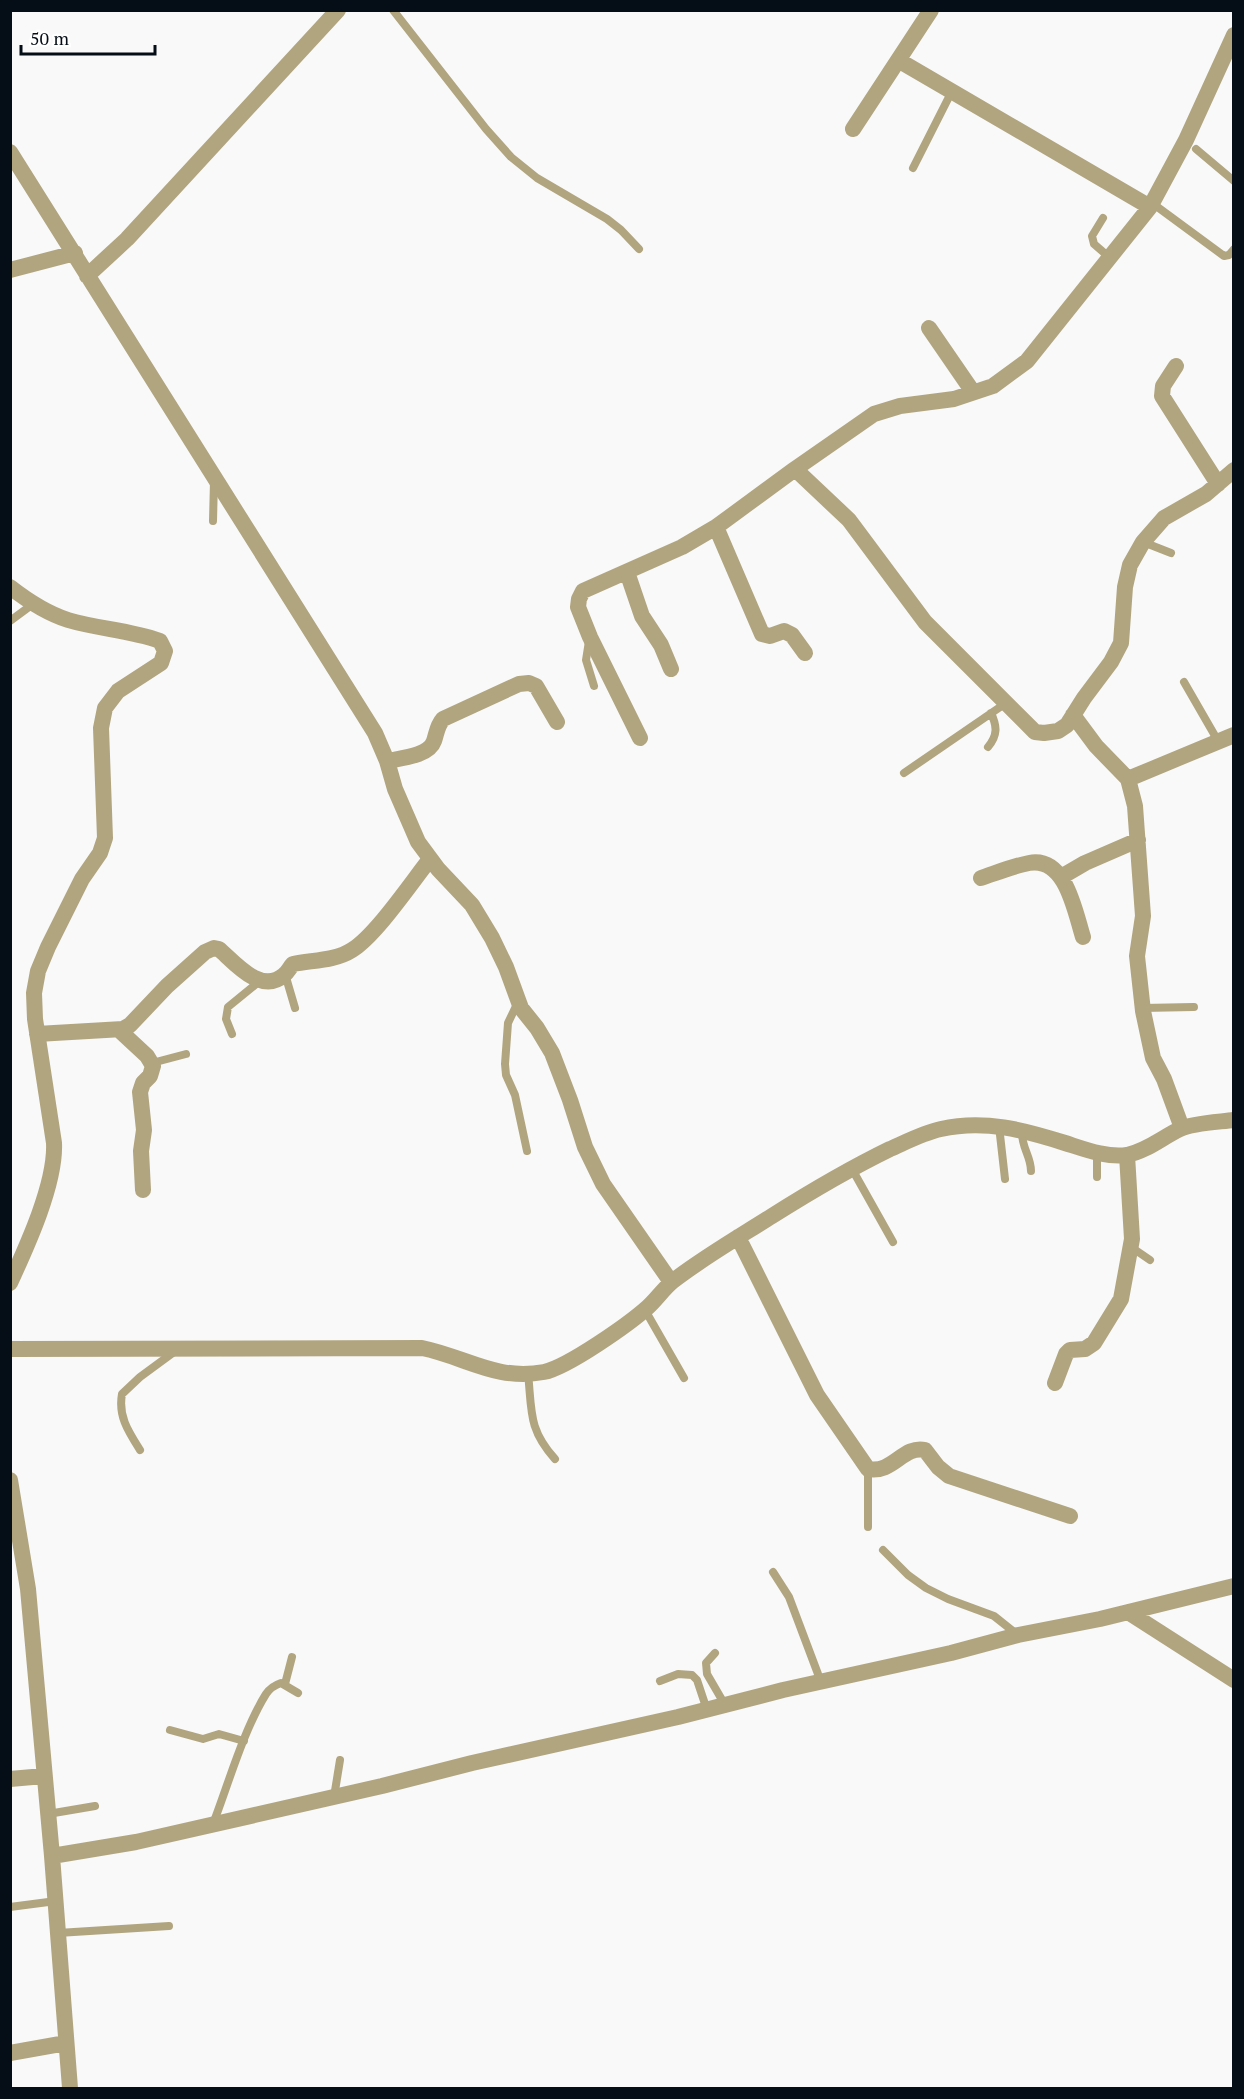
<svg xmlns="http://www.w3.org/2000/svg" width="1244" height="2099" viewBox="0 0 1244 2099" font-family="'PT Serif',serif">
  <rect width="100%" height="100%" fill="#f9f9f9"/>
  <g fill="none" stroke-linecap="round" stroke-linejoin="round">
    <path stroke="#b1a580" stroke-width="8" d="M393,10L486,129L511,157L537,178L607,219L621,230L639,249
      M1196,149L1234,181
      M913,168L952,91
      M1152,203L1224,256L1229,255L1234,249
      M1103,218L1092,236L1094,244L1109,257
      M213,521L214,481
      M1143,542L1171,553
      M10,621L33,604
      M589,641L586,660L594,686
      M1184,682L1218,741
      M988,747C998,735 997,726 991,713
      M904,773L1006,703
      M285,974L295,1008
      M518,1002L508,1023L505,1064L506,1075L515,1095L527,1151
      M1142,1008L1194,1007
      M232,1034L226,1019L228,1007L261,980
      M152,1063L186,1054
      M999,1126L1005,1179
      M1022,1131C1021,1147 1031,1156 1031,1171
      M852,1169L893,1242
      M1097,1177V1153
      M1131,1247L1150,1260
      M645,1310L684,1378
      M528,1373C532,1411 528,1429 555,1459
      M140,1450C128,1431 118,1416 122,1394L140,1377L174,1352
      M868,1527V1469
      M883,1550L908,1575L926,1588L948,1599L994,1616L1018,1635
      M773,1572L789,1597L821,1682
      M715,1653L706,1663L707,1674L725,1705
      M660,1681L678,1674L692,1675L697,1680L707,1710
      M285,1684L292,1657
      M170,1730L203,1739L219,1734L244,1741
      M334,1797L340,1760
      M48,1814L95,1806
      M213,1824C228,1785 244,1729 266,1694C270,1688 275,1685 281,1683L298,1693
      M10,1907L56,1901
      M58,1933L169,1926"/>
    <path stroke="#b1a580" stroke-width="16" d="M898,60L1150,207
      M853,129L931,10
      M10,152L375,733L387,761L395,789L418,842L438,869L472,905L492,938L506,967L521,1008L537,1028L552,1053L570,1100L585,1147L603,1184L671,1282
      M10,270L75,253
      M87,276L127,239L338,10
      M929,328L973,392
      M1176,366L1163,386L1162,396L1218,484
      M795,469L849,520L925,622L1035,732L1044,733L1058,731L1067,725L1084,698L1111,662L1121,643L1125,587L1130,565L1143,542L1164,518L1206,494L1234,470
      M716,527L762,634L770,636L784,631L792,635L805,653
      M627,572L642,616L661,645L671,669
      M10,587C28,601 46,613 68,620C98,629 130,630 160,641L165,651L161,663L118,691L105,708L101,728L105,838L100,853L82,879L48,947L38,971L34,993L35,1019L54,1143C56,1183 27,1246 10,1283
      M1073,715L1096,746L1128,779L1135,806L1143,916L1137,956L1143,1011L1153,1058L1164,1079L1182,1128
      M640,738L590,637L578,607L579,599L583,591L682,547L716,527L795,469L874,414L900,406L954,399L993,386L1027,361L1150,207L1186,140L1234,35
      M387,761C401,758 429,756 434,741C437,732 437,726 443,719L519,684L529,683L536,686L557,722
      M1128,779L1234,735
      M1061,877L1085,863L1138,840
      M981,878C996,873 1013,866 1029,863C1066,856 1075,912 1083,937
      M119,1030L147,1056L153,1066L150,1076L143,1083L140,1092L144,1130L141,1151L143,1190
      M37,1034L123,1029L130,1025L167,986L205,952L214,948L219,949C235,963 261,995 284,975C288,972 290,967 293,964C312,960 335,961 352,950C376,935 411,883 430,859
      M738,1237L817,1395L868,1469C893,1474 903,1445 925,1450L938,1467L949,1476L1070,1516
      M10,1349L422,1348C466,1357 496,1381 544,1372C568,1367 629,1324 648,1307C657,1299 664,1288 673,1281C704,1257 739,1237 772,1216C810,1192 849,1169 890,1149C906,1142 923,1133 941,1129C984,1119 1024,1130 1065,1143C1084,1149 1107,1158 1127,1155C1147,1151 1163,1137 1180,1129C1193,1123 1219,1122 1234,1120
      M1055,1383L1066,1354L1070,1350L1085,1349L1094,1343L1121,1299L1132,1239L1127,1155
      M10,1480L28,1589L52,1856L70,2088
      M1128,1612L1234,1680
      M10,1779L44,1776
      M52,1856L136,1842L382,1786L472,1763L678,1717L783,1690L951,1653L1018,1635L1100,1619L1234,1586
      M10,2053L66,2043"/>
  </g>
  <rect width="1244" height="2099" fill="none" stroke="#050d16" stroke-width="24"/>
  <path d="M21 45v9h134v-9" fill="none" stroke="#050d16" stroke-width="3"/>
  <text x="30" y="45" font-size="18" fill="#050d16" stroke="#ffffff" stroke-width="4.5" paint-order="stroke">50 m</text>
</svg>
